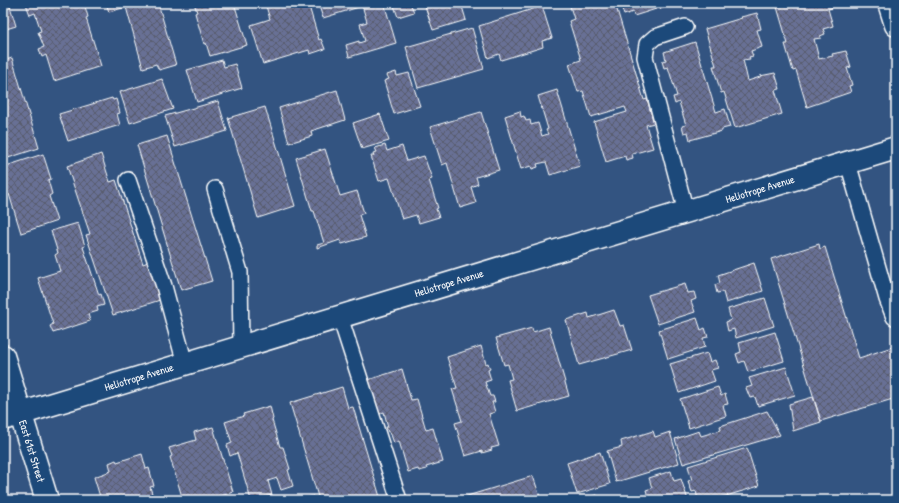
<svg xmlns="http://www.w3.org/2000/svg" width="899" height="503" viewBox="0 0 899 503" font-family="'Patrick Hand',sans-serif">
  <defs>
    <pattern id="building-cross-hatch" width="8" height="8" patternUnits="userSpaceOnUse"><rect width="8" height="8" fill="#677095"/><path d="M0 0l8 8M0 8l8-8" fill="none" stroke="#585c6d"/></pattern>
  </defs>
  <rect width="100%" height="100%" fill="#335481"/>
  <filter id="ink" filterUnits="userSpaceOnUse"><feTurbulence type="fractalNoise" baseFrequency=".025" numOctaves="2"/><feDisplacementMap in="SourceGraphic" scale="8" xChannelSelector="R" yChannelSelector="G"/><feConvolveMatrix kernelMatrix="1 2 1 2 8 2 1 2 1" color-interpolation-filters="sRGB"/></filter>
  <g filter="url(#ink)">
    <path fill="url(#building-cross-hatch)" stroke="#fff" d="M3,3H9L16,26L3,30Z
      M30,3H84L88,17L86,18L101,66L54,81L46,55L42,57L39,49L44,47L38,32L41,31L35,13L30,15L26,4Z
      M106,3H158L176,65L159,70L156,64L143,68L126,7L109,12Z
      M194,3H234L247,45L210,56L206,43L204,44L195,13L197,12Z
      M265,3H308L319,40L321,39L325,49L310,54L309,50L263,64L251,25L270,19Z
      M318,3H384L396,43L349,57L346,45L359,41V43L365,41L360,24L367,22L362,5L359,6V7L323,18Z
      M393,3H410L414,12L398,17Z
      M424,3H461L466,20L433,30Z
      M569,3H615L644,100L647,99L654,123L646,125L653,148L632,154L633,158L626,160L625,156L606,162L594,122L627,112L625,107L591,117L583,91L578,92L569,64L581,60L569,21L574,19Z
      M620,3H675L634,16L633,12L624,15Z
      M791,3H831L832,8L828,9L833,26L823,29L825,34L820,36L821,38L814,39L819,59L833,56L832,54L846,51L851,67L847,68L852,85L849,86L851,92L807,107L796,70L793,71L785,44H788L777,7Z
      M542,6L552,38L542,41L543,47L501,60L499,54L488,58L479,26Z
      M757,13L761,29L757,30L762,47L751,51L753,56L749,57L750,59L743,60L748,81L760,77V76L775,73L780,89L775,90L782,114L735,128L724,92L721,93L713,66H716L705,29L742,18L741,17Z
      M472,28L484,69L418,88L406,47Z
      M695,42L716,112L725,109L730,127L722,129V131L690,140L688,132L684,133L682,126L686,125L679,102L675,104L673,97L677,96L668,67L664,68L662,61L666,60L664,52Z
      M12,58L39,148L8,158L7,156L3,157V61Z
      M222,60L224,67L235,64L242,88L197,102L187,70Z
      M396,72L397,76L409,73L420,106L394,114L384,81L389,79L387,75Z
      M162,79L173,109L130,123L120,92Z
      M337,90L345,120L311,131L312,136L289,143L279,108Z
      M557,90L580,166L550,175L546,162L537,164L538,167L532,169L531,166L521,169L505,116L520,111L521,117L524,116L526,121L530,120L531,125L538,123L542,136L548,134L546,130L548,129L538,96Z
      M112,98L113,100L116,99L120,113L117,114L120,125L68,141L59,114Z
      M218,101L227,131L175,147L165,116Z
      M265,107L295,206L258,218L228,118Z
      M481,112L499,170L476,177L478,184L471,187L476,203L460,208L447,163L442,165L430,127Z
      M380,114L389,141L362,149L353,123Z
      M167,136L212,281L181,290L137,145Z
      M385,145L387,151L402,146L407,161L424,156L432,179L429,180L438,208L436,209L439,217L419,223L416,215L402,219L389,178L379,181L371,156H374L373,153L377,152L375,148Z
      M325,149L340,196L357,191L364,213L359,215L366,237L342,244L340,240L317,248V245L324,243L314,211H312L296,158Z
      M43,154L51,179L48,180L52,194L49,196L57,221L21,233L9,194L7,195L3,182V167Z
      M101,154L110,182L116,180L143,264L148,262L160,300L113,315L86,235L90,234L67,166Z
      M78,223L85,246L83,247L99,295L101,294L104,305L97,307L98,311L88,314L90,321L53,333L50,326L53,324L38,278L60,271L55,255L58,253L51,231Z
      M819,244L820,249L825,247L859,358L892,347L894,353L896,352V398L821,421L771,259Z
      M754,263L763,291L726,303L723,292L717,293L715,285L720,283L718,275Z
      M685,284L688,293L694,292L696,299L691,301L695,312L658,324L648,295Z
      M765,298L774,326L736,338L734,329L728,331L726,322L731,320L728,309Z
      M614,310L620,326L624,325L632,350L579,365L566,320L588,313L589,318Z
      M697,318L701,330L705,328L708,337L703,338L705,347L668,359L659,330Z
      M549,327L569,396L517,411L508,380L512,379L508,364L504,365L496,338L532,328L533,332Z
      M775,332L784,361L748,372L744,361L739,363L736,354L741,352L739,343Z
      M481,346L486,364L488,363L490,369L488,370L491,380L485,382L490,396H493L495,402H492L495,412L489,414L499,446L491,448L492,450L482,453V451L465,456L455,423L462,421L452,389L457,388L447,357Z
      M707,353L710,362L715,360L718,368L711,370L715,381L679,393L670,364Z
      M786,367L795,395L758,406L755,397L750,398L746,388L752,386L749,378Z
      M402,369L411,400L417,399L426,430L433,428L443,462L426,467L427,469L419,471L418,469L408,472L399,441L394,443L390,432H388L386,427H388L384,412L379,414L371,397H374L368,380Z
      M342,387L348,408L353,407L380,497L369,500H319L290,403Z
      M718,387L721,396L725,394L728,404L723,405L726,416L689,428L680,399Z
      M813,397L821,422L793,431L789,404Z
      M270,406L273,419L272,420L280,447H283L290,469L288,470L293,486L281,490L277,478L268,481L272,495L251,500L237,453L230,456L227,445L232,443L225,422L244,416L243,414Z
      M767,411L780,435L683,464L675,439L699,431L701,436L721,430L720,426Z
      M213,427L233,492L210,500H183L170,457L172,456L169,448L196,440L194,432Z
      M653,431L655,437L670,432L679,463L616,482L607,451L622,447L621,441Z
      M747,448L759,486L713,500H698L696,491L692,492L688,481L692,480L688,466Z
      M600,452L610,484L577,494L567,463Z
      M142,454L146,469L149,468L154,486L150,487L154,500H110L109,497L101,500L94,477L111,471L109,463L116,460L117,462Z
      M671,471L674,481L681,479L688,500H649L646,490L652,488L649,478Z
      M533,476L541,500H454Z
      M597,495L598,500H582Z
      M313,496L314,500H298Z"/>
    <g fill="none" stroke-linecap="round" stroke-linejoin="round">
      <defs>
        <path id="service" d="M685,27L655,37L647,44L645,57L686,212
          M848,163L887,299L894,317L896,318
          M128,180L164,286L185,364
          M215,189L240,272L241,347
          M340,317L399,500"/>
        <path id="minor" d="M3,356L47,500"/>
        <path id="tertiary" d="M889,3L896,25
          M3,419L896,148"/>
      </defs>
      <use href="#service" stroke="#fff" stroke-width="18"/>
      <use href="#minor" stroke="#fff" stroke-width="25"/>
      <use href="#tertiary" stroke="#fff" stroke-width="25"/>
      <use href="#service" stroke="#1f4a7a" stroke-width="15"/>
      <use href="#minor" stroke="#1f4a7a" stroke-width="22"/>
      <use href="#tertiary" stroke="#1f4a7a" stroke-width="22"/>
    </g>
  </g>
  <g text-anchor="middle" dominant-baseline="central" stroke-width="4" stroke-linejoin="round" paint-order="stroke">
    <g font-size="11" fill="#fff" stroke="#1f4a7a">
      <text transform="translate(760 189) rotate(-17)">Heliotrope Avenue</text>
      <text transform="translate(449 283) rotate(-17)">Heliotrope Avenue</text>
      <text transform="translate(139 377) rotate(-17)">Heliotrope Avenue</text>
      <text transform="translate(32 451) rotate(73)">East 61st Street</text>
    </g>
  </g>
  <rect width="899" height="503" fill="none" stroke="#1f4a7a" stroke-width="16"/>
  <rect x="8" y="8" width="883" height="487" fill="none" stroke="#fff" stroke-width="1.5" filter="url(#ink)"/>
</svg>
